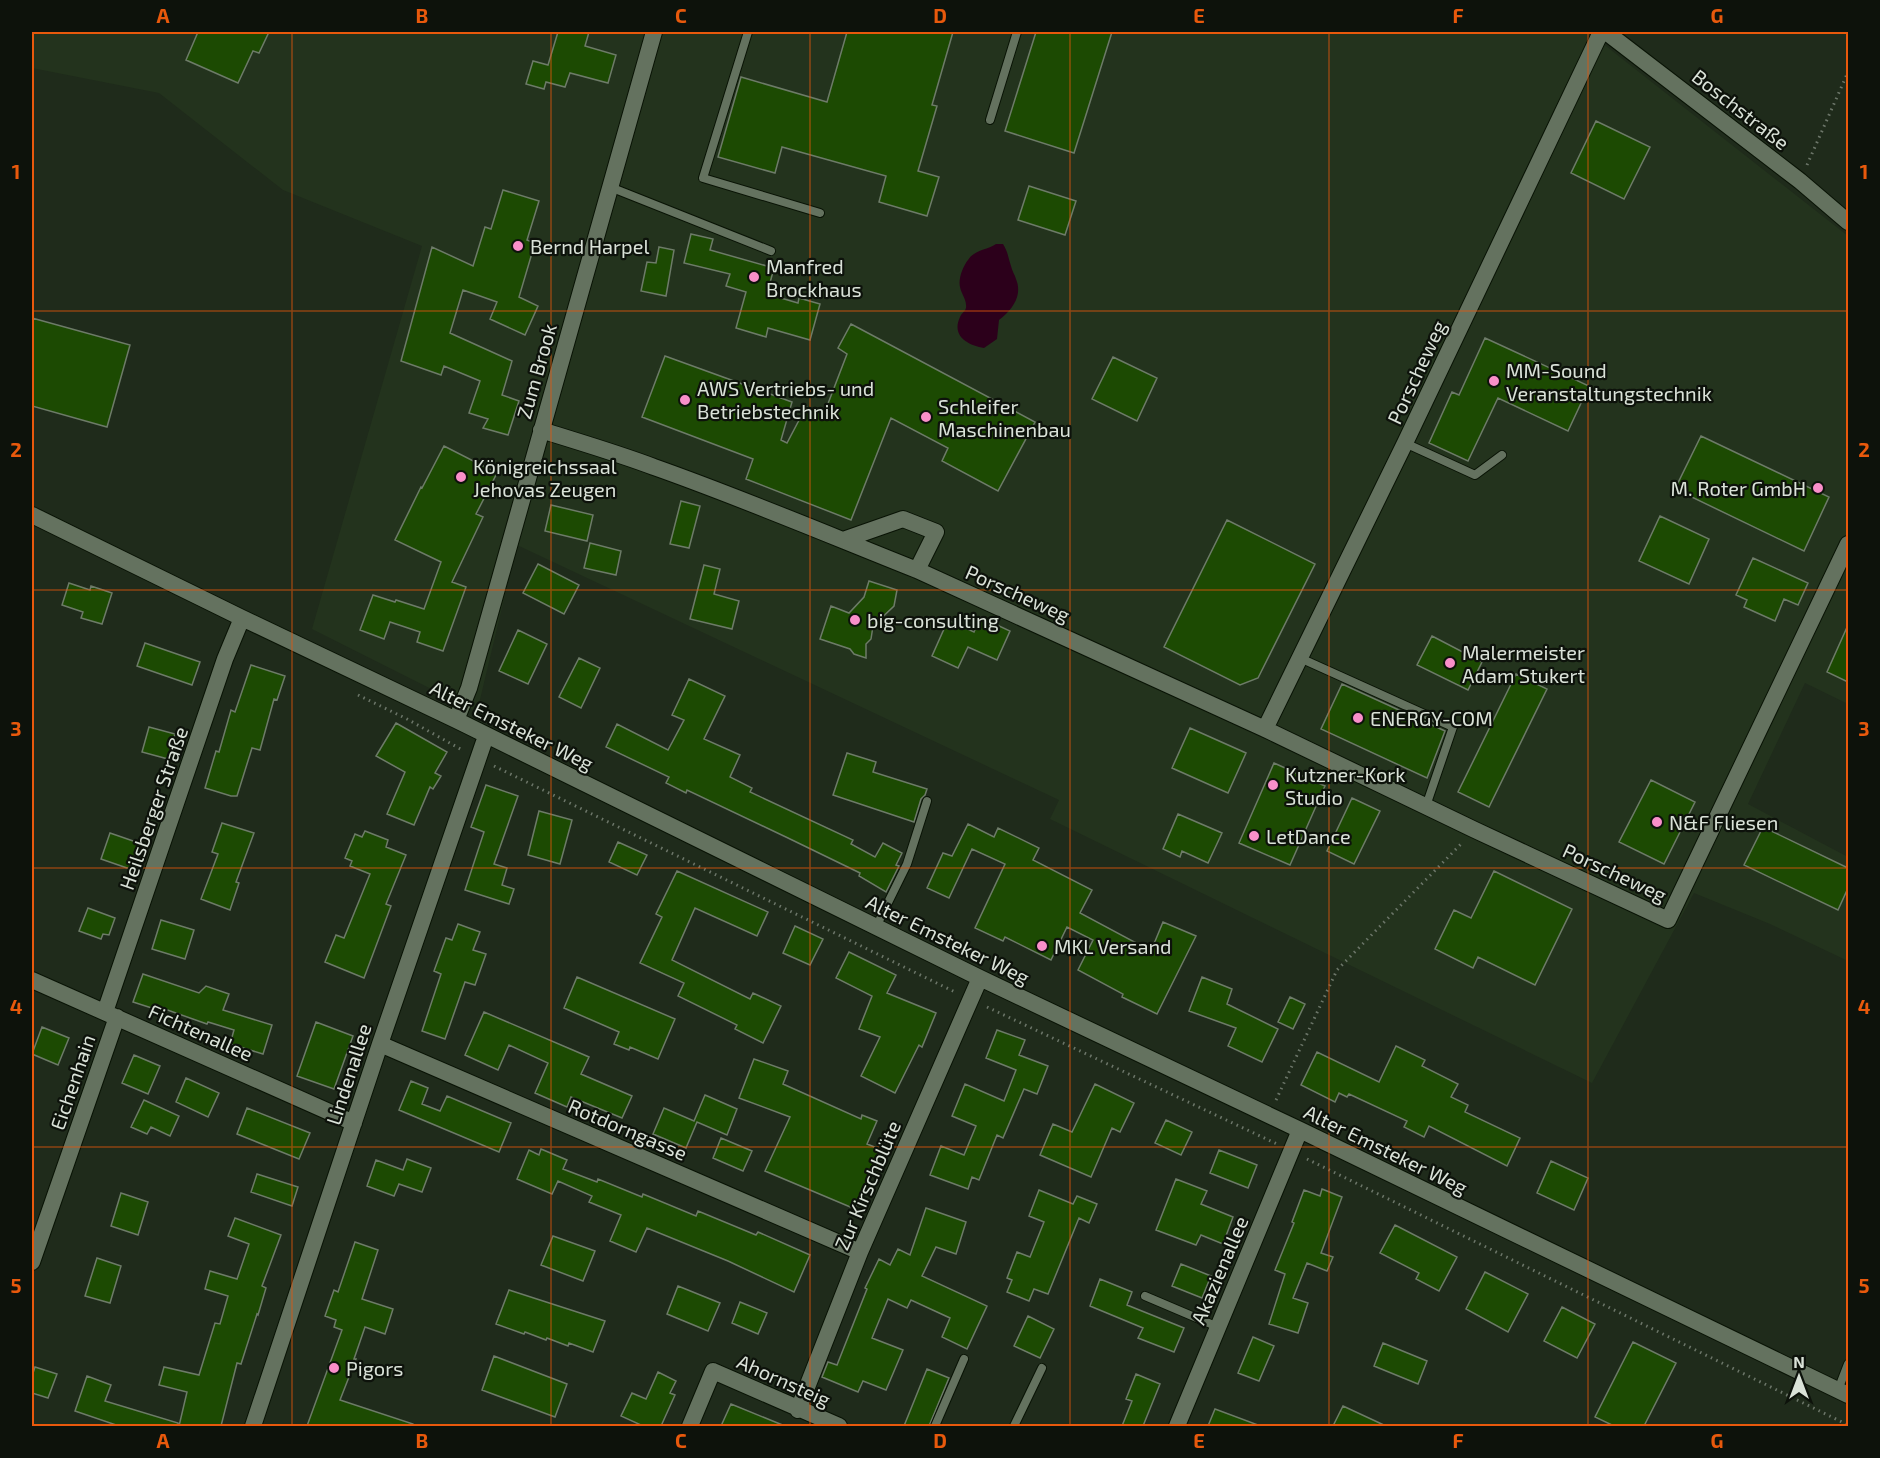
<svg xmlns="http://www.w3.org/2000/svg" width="1880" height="1458" viewBox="0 0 1880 1458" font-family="'Exo 2',sans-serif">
  <rect width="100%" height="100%" fill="#1f2b1b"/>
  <path fill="#23331d" d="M32,32H1588L1848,236V704L1805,683L1748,804L1848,857V961L1770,924L1694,893L1592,1083L1050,819L1059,800L517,545L477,712L312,629L422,246L283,190L159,93L32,68Z"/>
  <path fill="#2c001b" d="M996,244H1003C1008,252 1008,257 1011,266C1012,271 1015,275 1016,279C1023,296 1012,310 999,320L997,339L984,348C968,345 951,336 960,317C962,312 967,311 966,305C966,299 961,293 960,287C958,279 963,266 968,260C974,250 987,250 996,244Z"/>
  <path fill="#1c4a02" stroke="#6d7b68" stroke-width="1.5" d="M198,32H269L259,53L253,51L238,83L186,60Z
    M558,32H589L585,46L616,55L608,83L570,73L565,87L546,82L544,89L526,84L533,61L548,65Z
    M847,32H953L932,105L937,106L918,171L939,177L927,216L879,202L886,176L782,147L775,173L718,157L741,77L827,102Z
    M1036,32H1112L1074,153L1005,131Z
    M1596,121L1650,147L1624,199L1571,173Z
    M1029,186L1076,201L1065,235L1018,220Z
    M503,190L539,201L527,240L535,243L519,297L538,306L525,335L490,319L497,302L463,290L450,333L512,361L502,395L519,401L508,435L483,428L488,419L469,413L480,381L444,366L441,375L401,361L432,247L473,266L485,227L491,229Z
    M691,234L713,239L710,250L774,268L767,294L798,303L799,298L820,304L810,340L768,328L766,337L736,328L746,292L726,286L730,274L684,263Z
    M659,247L674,250L666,296L641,291L647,262L656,263Z
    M32,318L130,345L107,427L32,406Z
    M851,324L1035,422L998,491L942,461L948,448L891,418L851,520L746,479L753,459L642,417L665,356L792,402L781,440L787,443L806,407L824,414L847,354L838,348Z
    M1485,338L1589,386L1568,431L1498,398L1468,461L1429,443L1452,392L1459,395Z
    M1113,357L1157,378L1137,421L1092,399Z
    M1701,436L1829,497L1804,551L1675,489Z
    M444,446L497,473L476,514L483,517L452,582L466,587L443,651L417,642L420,632L390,622L384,639L360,630L373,595L395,602L396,600L424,609L441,562L395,540L421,487L422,488Z
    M681,501L700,506L689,548L670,544Z
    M551,505L593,515L587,541L545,531Z
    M1660,516L1709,539L1689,584L1639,561Z
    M1227,520L1315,564L1258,678L1240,685L1164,647Z
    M590,543L621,551L616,575L584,568Z
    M1753,558L1808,583L1798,605L1784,599L1775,621L1744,607L1747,600L1736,595Z
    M538,564L579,585L564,614L523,593Z
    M704,565L720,569L714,594L739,601L732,629L690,619Z
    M869,581L897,590L894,606L873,626L871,639L866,644V658L854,654L850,649L820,639L831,606L849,613L864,597Z
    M69,583L90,590L91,586L112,593L102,624L81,618L83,612L62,605Z
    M980,617L1010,631L997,660L968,647L958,668L932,656L948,620L974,632Z
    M1848,625V682L1827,672Z
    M518,630L547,644L528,684L499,671Z
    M1432,636L1482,662L1468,690L1417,665Z
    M145,643L200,662L192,685L137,666Z
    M579,658L600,668L581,708L559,697Z
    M251,665L285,676L277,700L274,699L260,750L252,748L237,796H231L205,788L216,751L219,752L231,710L235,712Z
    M1516,674L1547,689L1489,807L1458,792Z
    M689,679L725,696L704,739L740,755L730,777L752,788L750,792L853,840L851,844L875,857L883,843L902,853L896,865L899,866L886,892L859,876L860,873L788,838L687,790L686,793L666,783L669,777L606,747L617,724L668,750L684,720L672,715Z
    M1342,684L1445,731L1427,778L1321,729Z
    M396,723L447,752L435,773L441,776L433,789L430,787L414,825L387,814L405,772L376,756Z
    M149,727L175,734L168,759L142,752Z
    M1190,728L1246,753L1228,793L1172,768Z
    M847,753L876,762L873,772L927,789L925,795L921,799L914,822L833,795Z
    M1274,763L1325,786L1290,865L1239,843Z
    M1651,780L1695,802L1664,864L1619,842Z
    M486,785L518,796L494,864L507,868L502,885L514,889L509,904L465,890L484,832L471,827Z
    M1352,798L1380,811L1354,864L1327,851Z
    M539,811L572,820L560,864L528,855Z
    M1178,814L1222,833L1208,863L1182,851L1180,857L1163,849Z
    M222,823L254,833L236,882L239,883L230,910L201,899L218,854L212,852Z
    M968,824L994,837L998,828L1039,848L1033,860L1092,890L1080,913L1151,951L1163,922L1196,936L1157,1014L1122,997L1123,994L1078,970L1093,940L1067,927L1051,960L1005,937L1003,941L975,928L1005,864L972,849L949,898L927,888L943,853L952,856Z
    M1763,827L1848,868V888L1838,910L1744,865Z
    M365,831L388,840L386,847L406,855L386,904L391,906L364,978L325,962L336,935L344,938L370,874L350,866L352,861L345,858L355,834L362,837Z
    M110,833L139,843L130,869L101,859Z
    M618,842L647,855L637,875L609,862Z
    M677,871L768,912L757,936L695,908L672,960L750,999L753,993L781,1006L763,1043L735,1029L737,1025L678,996L684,983L640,963L662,917L656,914Z
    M1494,871L1572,909L1535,985L1478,957L1473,968L1435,949L1454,910L1471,918Z
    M88,908L115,918L109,935L103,934L101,939L79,931Z
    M161,920L194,930L185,959L152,949Z
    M458,924L480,932L473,950L486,954L475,985L465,982L445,1039L422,1031L441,974L434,971L446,938L452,940Z
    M795,926L823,939L810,965L783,953Z
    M849,952L896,975L887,993L936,1013L922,1047L919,1045L895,1093L861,1076L880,1037L859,1029L872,996L836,978Z
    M143,974L199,993L206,986L229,994L223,1010L272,1025L263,1054L230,1044L234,1030L208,1022L207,1024L159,1007L158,1010L133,1002Z
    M577,977L675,1019L658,1059L630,1047L629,1050L614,1044L619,1032L564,1008Z
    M1202,977L1232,989L1227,1004L1278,1029L1262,1062L1228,1046L1236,1028L1189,1011Z
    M1290,997L1305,1004L1293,1029L1278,1022Z
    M484,1012L589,1057L581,1074L632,1096L622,1118L571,1097L567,1107L535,1093L548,1063L509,1045L498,1070L465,1055Z
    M316,1022L353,1036L334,1089L297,1076Z
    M42,1027L69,1038L58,1065L32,1054Z
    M997,1030L1025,1040L1019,1055L1048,1066L1037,1094L1024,1089L1003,1138L997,1135L979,1180L972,1177L968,1189L930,1175L941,1146L964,1155L976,1126L952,1116L965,1084L1004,1101L1016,1070L986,1058Z
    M1396,1046L1425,1060L1422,1066L1458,1084L1451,1097L1468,1105L1465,1112L1520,1138L1507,1166L1429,1126L1424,1137L1404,1127L1407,1121L1349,1094L1347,1097L1339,1093L1335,1102L1301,1085L1317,1052L1379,1082Z
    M134,1055L160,1066L148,1094L122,1083Z
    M754,1059L788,1071L783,1084L861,1119L862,1115L877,1121L867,1144L882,1150L855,1209L765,1171L790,1117L739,1098Z
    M186,1078L219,1093L208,1117L176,1102Z
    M411,1081L428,1088L422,1104L440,1111L447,1096L511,1123L499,1152L399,1110Z
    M1095,1084L1134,1103L1120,1132L1112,1128L1091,1177L1040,1155L1053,1124L1072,1132Z
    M705,1095L737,1109L727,1135L697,1122L686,1148L653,1134L664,1108L694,1121Z
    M144,1100L179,1116L170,1136L151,1127L147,1134L131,1127Z
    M247,1108L310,1133L299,1159L237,1134Z
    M1166,1120L1192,1132L1181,1155L1155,1143Z
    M721,1138L752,1151L743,1171L713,1158Z
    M541,1149L567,1160L563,1169L597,1182L598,1179L642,1197L643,1194L696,1216L698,1211L756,1235L758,1232L810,1255L794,1292L728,1261L647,1228L636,1252L610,1241L621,1215L589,1202L592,1196L558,1181L552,1194L517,1179L529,1150L539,1155Z
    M1219,1150L1257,1165L1248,1188L1210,1173Z
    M407,1159L431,1168L422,1192L399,1184L394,1196L367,1186L376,1160L403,1170Z
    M1551,1161L1588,1178L1574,1210L1537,1193Z
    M257,1174L298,1187L292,1206L251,1192Z
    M1176,1179L1207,1191L1201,1204L1233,1217L1223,1244L1201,1235L1196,1245L1156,1230Z
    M1322,1189L1342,1197L1321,1253L1333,1257L1327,1271L1307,1263L1293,1298L1308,1303L1298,1333L1269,1324L1285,1274L1275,1270L1294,1223L1292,1222L1304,1190L1320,1196Z
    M1039,1190L1073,1204L1077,1196L1097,1204L1089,1223L1079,1218L1048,1294L1034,1289L1029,1301L1007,1292L1012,1280L1007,1278L1017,1252L1030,1257L1044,1222L1029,1216Z
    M121,1193L148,1202L138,1235L111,1226Z
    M926,1208L966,1222L956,1254L936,1247L922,1276L987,1306L967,1349L942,1337L950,1318L911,1300L907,1308L888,1299L872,1338L903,1350L886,1390L863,1381L858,1392L822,1377L828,1362L837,1365L867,1289L865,1288L879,1259L890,1265L898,1249L910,1255Z
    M235,1218L281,1235L262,1286L266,1288L258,1315L257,1314L241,1364L237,1363L221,1426H179L187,1392L159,1385L164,1367L199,1375L215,1323L220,1324L228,1296L205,1289L210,1271L237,1279L249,1244L228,1236Z
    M1395,1225L1457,1257L1439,1291L1416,1279L1419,1273L1380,1253Z
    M553,1236L595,1251L583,1281L541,1265Z
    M355,1242L378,1250L362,1299L393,1309L385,1334L365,1327L354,1359H356L340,1400L413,1424V1426H307L342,1330L334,1327L336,1320L325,1316L334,1290L338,1292Z
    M97,1258L121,1266L110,1303L85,1296Z
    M1181,1264L1211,1276L1202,1298L1172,1286Z
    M1485,1272L1528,1294L1508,1332L1466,1309Z
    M1100,1279L1132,1292L1127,1305L1184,1328L1174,1352L1138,1338L1143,1328L1090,1306Z
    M678,1286L720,1303L708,1331L667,1314Z
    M509,1290L605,1321L593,1352L569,1343L568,1346L547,1338L546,1340L525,1332L524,1334L496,1324Z
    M740,1302L767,1313L758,1334L732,1323Z
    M1562,1307L1595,1324L1577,1358L1544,1341Z
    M1028,1316L1054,1329L1040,1358L1014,1346Z
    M1253,1337L1274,1346L1259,1381L1238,1373Z
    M1633,1342L1676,1363L1644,1426H1614L1595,1417Z
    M1383,1343L1427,1361L1418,1384L1374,1366Z
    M494,1356L567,1384L555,1417L482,1390Z
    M35,1367L57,1374L48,1398L32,1393V1376Z
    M927,1369L949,1378L929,1426H904Z
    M658,1372L676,1381L670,1393L675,1395L661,1426H643L621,1416L632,1393L646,1399Z
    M1136,1374L1160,1384L1143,1426H1122L1132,1401L1126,1399Z
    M87,1376L111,1385L105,1401L178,1423V1426H119L75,1411Z
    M731,1404L785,1426H721Z
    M1343,1406L1386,1426H1333Z
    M1215,1409L1258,1425V1426H1208Z"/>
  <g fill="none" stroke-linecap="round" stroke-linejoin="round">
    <defs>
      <path id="service" d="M748,32L703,178L820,213
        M990,120L1017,32
        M610,187L771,251
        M1405,443L1475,475L1502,455
        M1300,658L1453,727L1426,806
        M876,927L907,864L927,801
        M1145,1296L1218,1327
        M1838,1390L1848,1364
        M935,1426L964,1359
        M1014,1426L1042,1368"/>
      <path id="minor" d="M1606,32L1800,181L1848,222
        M541,430C579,442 617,453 654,467C742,498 829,535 917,570L936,532L903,519L843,540
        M32,515L242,618L456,720L980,978L1300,1130L1848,1395
        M917,570L1265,729L1475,830L1668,920L1848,544
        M456,720L469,688L654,32
        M1265,729L1405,443L1601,32
        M32,980L354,1123
        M105,1012L225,659L242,618
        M380,1044L860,1252
        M32,1262L117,1017
        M798,1410L860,1252L980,978
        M253,1426L380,1044L486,736
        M690,1426L713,1371L839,1426
        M1177,1426L1300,1130"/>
    </defs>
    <use href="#service" stroke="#091305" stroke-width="10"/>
    <use href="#minor" stroke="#091305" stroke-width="18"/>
    <path stroke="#6c7669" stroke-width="3" stroke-dasharray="1.5 4.5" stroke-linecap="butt" d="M1807,165L1848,72
      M358,695L407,719L464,751
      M494,766L957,993
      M987,1007L1277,1144
      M1276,1100L1337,970L1463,842
      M1307,1159L1848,1425"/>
    <use href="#service" stroke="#64725f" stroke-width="8"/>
    <use href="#minor" stroke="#64725f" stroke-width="16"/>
  </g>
  <path fill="none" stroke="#e8590c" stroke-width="1.5" stroke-opacity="0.55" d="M292,32V1426M551,32V1426M810,32V1426M1070,32V1426M1329,32V1426M1588,32V1426M32,311H1848M32,590H1848M32,868H1848M32,1147H1848"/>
  <g fill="#f98fc9" stroke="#0d120b" stroke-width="2">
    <circle cx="518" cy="246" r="6"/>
    <circle cx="754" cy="277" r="6"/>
    <circle cx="1494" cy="381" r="6"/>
    <circle cx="685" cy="400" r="6"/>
    <circle cx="926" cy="417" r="6"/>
    <circle cx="461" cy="477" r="6"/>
    <circle cx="1818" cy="488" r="6"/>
    <circle cx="855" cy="620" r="6"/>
    <circle cx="1450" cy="663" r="6"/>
    <circle cx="1358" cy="718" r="6"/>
    <circle cx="1273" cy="785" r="6"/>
    <circle cx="1657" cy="822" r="6"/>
    <circle cx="1254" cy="836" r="6"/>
    <circle cx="1042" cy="946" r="6"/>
    <circle cx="334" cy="1368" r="6"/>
  </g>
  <g text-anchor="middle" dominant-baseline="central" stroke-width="4.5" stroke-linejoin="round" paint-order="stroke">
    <g font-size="20" fill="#dae2d8" stroke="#0d120b">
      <text transform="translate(1741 109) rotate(38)">Boschstraße</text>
      <text transform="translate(536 371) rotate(-74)">Zum Brook</text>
      <text transform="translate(1416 372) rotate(-65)">Porscheweg</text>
      <text transform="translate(1018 593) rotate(24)">Porscheweg</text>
      <text transform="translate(512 725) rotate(26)">Alter Emsteker Weg</text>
      <text transform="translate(153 808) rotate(-71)">Heilsberger Straße</text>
      <text transform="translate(1615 872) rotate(25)">Porscheweg</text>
      <text transform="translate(948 939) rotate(26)">Alter Emsteker Weg</text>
      <text transform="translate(201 1032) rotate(24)">Fichtenallee</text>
      <text transform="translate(348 1074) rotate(-72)">Lindenallee</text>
      <text transform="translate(72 1082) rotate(-71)">Eichenhain</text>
      <text transform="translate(628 1129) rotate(23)">Rotdorngasse</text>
      <text transform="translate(1386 1149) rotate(26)">Alter Emsteker Weg</text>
      <text transform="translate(867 1185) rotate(-67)">Zur Kirschblüte</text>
      <text transform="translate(1219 1270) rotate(-67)">Akazienallee</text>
      <text transform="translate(784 1380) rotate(24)">Ahornsteig</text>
    </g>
    <g font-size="20" fill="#dae2d8" stroke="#0d120b" text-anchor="start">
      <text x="530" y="246">Bernd Harpel</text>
      <text x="766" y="266">Manfred<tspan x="766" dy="23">Brockhaus</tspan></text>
      <text x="1506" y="370">MM-Sound<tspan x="1506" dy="23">Veranstaltungstechnik</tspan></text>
      <text x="697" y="388">AWS Vertriebs- und<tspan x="697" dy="23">Betriebstechnik</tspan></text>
      <text x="938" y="406">Schleifer<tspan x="938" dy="23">Maschinenbau</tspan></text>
      <text x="473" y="466">Königreichssaal<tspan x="473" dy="23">Jehovas Zeugen</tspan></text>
      <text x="1806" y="488" text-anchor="end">M. Roter GmbH</text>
      <text x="867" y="620">big-consulting</text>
      <text x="1462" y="652">Malermeister<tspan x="1462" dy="23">Adam Stukert</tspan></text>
      <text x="1370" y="718">ENERGY-COM</text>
      <text x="1285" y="774">Kutzner-Kork<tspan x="1285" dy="23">Studio</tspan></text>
      <text x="1669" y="822">N&amp;F Fliesen</text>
      <text x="1266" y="836">LetDance</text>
      <text x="1054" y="946">MKL Versand</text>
      <text x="346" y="1368">Pigors</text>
    </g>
  </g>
  <rect width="1880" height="1458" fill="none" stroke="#0d120b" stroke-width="66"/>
  <g transform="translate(1799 1377)" stroke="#0d120b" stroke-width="4.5" paint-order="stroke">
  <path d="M0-4.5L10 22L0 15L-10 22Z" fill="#dae2d8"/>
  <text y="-9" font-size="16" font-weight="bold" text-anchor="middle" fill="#dae2d8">N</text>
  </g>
  <rect x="33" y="33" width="1814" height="1392" fill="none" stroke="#e8590c" stroke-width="2"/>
  <g font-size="20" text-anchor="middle" font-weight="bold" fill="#e8590c">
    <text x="163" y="23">A</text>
    <text x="422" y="23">B</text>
    <text x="681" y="23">C</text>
    <text x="940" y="23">D</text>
    <text x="1199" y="23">E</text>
    <text x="1458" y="23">F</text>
    <text x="1717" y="23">G</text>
    <text x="16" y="179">1</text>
    <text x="1864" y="179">1</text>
    <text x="16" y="457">2</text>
    <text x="1864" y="457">2</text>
    <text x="16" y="736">3</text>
    <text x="1864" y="736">3</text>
    <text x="16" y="1014">4</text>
    <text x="1864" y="1014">4</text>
    <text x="16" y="1293">5</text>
    <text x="1864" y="1293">5</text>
    <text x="163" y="1448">A</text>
    <text x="422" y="1448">B</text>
    <text x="681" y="1448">C</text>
    <text x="940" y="1448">D</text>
    <text x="1199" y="1448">E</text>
    <text x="1458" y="1448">F</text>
    <text x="1717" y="1448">G</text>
  </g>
</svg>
